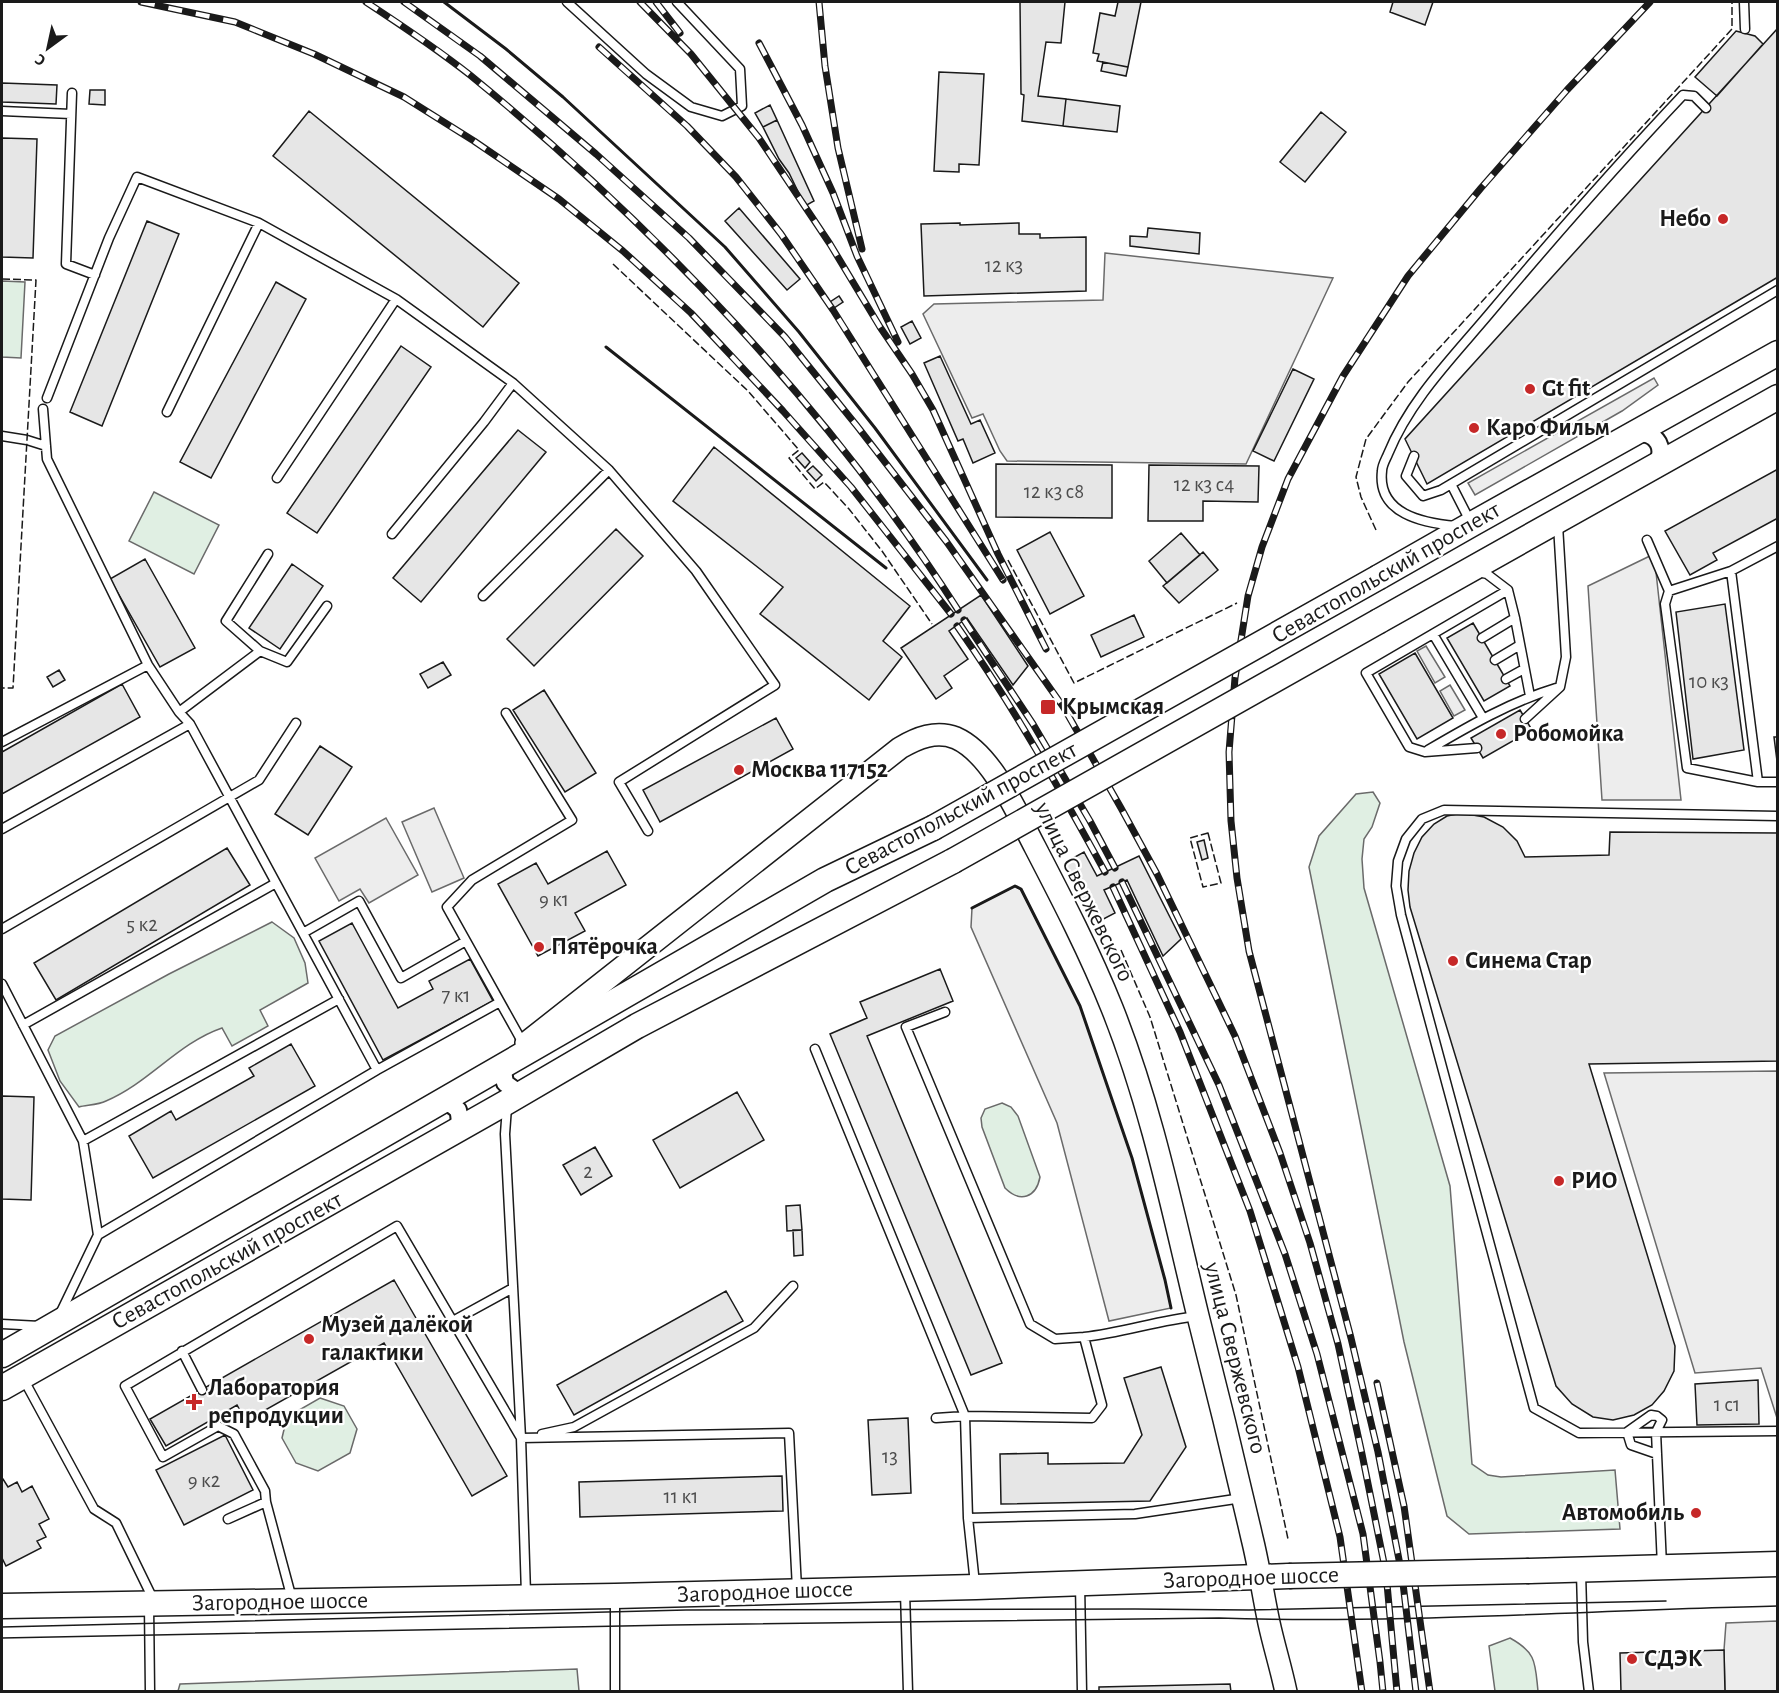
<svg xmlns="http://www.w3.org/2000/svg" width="1779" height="1693" viewBox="0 0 1779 1693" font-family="'Alegreya Sans',sans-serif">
  <rect width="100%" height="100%" fill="#fff"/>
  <path fill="#e0efe3" stroke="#6a6a6a" stroke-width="1.5" d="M2,281L25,282L21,358L2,357Z
    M154,492L219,525L194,574L129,541Z
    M1373,792L1380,803L1372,827L1364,839L1362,859L1364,888L1450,1186L1472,1464L1488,1475L1501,1477L1615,1470L1620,1529L1469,1534L1447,1516L1404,1342L1309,867L1319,836L1356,794Z
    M272,922L294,938L305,963L308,983L260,1010L268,1026L232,1046L222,1028C178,1043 149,1083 106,1101C98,1105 87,1105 79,1107L60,1081L48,1050L55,1036L169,974Z
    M1002,1103L1011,1107L1018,1116L1040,1177C1036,1198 1020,1203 1005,1188L982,1127L981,1118L985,1109Z
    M320,1398L344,1406L357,1429L350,1453L318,1471L296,1463L282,1438L287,1417Z
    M1510,1638C1537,1653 1535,1663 1538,1691H1495L1489,1646Z
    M577,1669L579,1691H178L180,1684Z"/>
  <path fill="#ededed" stroke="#6a6a6a" stroke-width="1.5" d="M1105,253L1333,278L1246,464L1007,461L1000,451L983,414L972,418L923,314L934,304L1103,300Z
    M1654,378L1658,385L1622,411L1475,495L1468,483Z
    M1654,554L1681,800H1602L1588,586Z
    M1426,646L1445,677L1435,683L1417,651Z
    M1450,685L1465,710L1454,716L1440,691Z
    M434,808L464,878L432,892L402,822Z
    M386,818L418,875L369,903L360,889L339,901L315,858Z
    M1015,886L1021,890L1080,1006L1132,1158L1165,1280L1171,1308L1109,1321L1057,1123L971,927L972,908Z
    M1777,1071L1778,1418H1777L1761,1368L1695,1373L1604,1073Z
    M1777,1621V1691H1725L1724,1650L1726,1623Z"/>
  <path fill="#e6e6e6" stroke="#1a1a1a" stroke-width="1.5" d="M1020,2H1065L1061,43L1046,42L1038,96L1066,99L1063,126L1022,121L1024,95L1021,94Z
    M1118,2H1141L1128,67L1097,61L1099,54L1093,53L1100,13L1115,16Z
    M1393,2H1433L1425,25L1390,12Z
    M1778,28V277L1427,484L1405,439Z
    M1736,31L1755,36L1763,44L1717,96L1695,77Z
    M1103,62L1128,67L1126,76L1101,71Z
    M939,72L984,74L979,165L959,164V172L934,171Z
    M2,83L57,85L56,104L2,102Z
    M90,90H105V105L89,104Z
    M1066,99L1120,106L1117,132L1063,126Z
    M770,105L777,120L763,127L755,113Z
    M309,111L519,283L483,327L273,156Z
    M1321,112L1346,132L1305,182L1280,162Z
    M777,120L814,201L805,206L789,173L779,159L763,127Z
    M2,138L37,139L33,258L2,257Z
    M739,208L800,279L787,290L725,221Z
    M147,221L179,234L102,426L70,412Z
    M960,223V225L1019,223V234H1040V238L1086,237V291L924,296L921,224Z
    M1148,228L1200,233L1199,254L1130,246V236L1147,237Z
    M276,282L306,299L211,478L180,462Z
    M839,296L843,302L834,308L830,302Z
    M912,321L921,338L910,344L901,327Z
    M401,346L431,367L317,533L287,513Z
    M940,356L971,424L980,420L995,453L973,463L963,439L958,441L924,363Z
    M1293,369L1314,379L1274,461L1253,451Z
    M518,430L546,452L421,602L393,578Z
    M714,447L910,606L883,641L902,657L869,700L760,614L783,587L673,501Z
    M802,453L810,462L805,468L796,458Z
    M996,464L1112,465V518L996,517Z
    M1149,465L1259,466L1258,502L1203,501V521H1148Z
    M813,466L822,475L816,481L807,471Z
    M1778,469V518L1713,553L1717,560L1690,575L1665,531Z
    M616,529L643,556L534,666L507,639Z
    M1050,532L1084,596L1050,614L1017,550Z
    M1181,533L1200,555L1167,583L1149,561Z
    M1203,552L1218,570L1179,603L1163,586Z
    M145,559L195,648L160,667L110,579Z
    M292,564L323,586L280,649L249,628Z
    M981,595L1028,666L1013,685L967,618L949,631L968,659L944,676L952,688L936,699L901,648Z
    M1725,604L1744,750L1693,759L1676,612Z
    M1134,615L1144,637L1101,657L1091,635Z
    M1473,623L1510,686L1484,701L1447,638Z
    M1415,653L1453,718L1417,739L1379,674Z
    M443,662L451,675L428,688L420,674Z
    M59,670L65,680L53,687L47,677Z
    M122,684L140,717L2,794V752Z
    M544,690L596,773L565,792L513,710Z
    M1520,710L1532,730L1483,758L1471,738Z
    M776,718L793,749L660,822L643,790Z
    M1774,737H1778L1777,761Z
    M320,746L352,767L308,835L275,814Z
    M1462,813L1484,817L1503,827L1517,841L1525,857L1609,855L1610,832L1778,833V1061L1589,1064L1675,1346L1674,1371L1664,1391L1652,1405L1634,1415L1613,1420L1593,1417L1572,1404L1556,1386L1410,907L1408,890L1409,871L1414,853L1422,837L1434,824L1447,816Z
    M1204,840L1208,858L1202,860L1197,842Z
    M227,848L250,885L56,1000L34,963Z
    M607,851L626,885L575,913L585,931L538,956L498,884L536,863L548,884Z
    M1084,852L1097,876L1139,856L1181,939L1163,956L1127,880L1104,890L1115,913L1094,924L1064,863Z
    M352,923L398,1008L433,989L429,981L470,959L493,1001L383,1060L319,941Z
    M940,969L953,1001L867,1036L1002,1363L971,1375L830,1034L867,1018L860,1002Z
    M291,1044L315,1086L153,1178L129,1136L171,1111L176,1120L254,1076L249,1068Z
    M737,1092L764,1140L680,1188L653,1140Z
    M2,1096L34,1097L31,1200L2,1199Z
    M595,1147L612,1176L581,1195L563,1165Z
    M800,1205L802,1230L787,1231L786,1206Z
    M793,1230H802L803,1255L794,1256Z
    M394,1280L507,1476L472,1496L384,1343L246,1421L237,1405L166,1446L150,1419Z
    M726,1291L743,1321L574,1415L557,1385Z
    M1161,1367L1186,1447L1150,1501L1001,1504L1000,1454L1048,1453V1464L1124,1463L1142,1435L1124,1378Z
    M1758,1380L1759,1424L1697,1425L1695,1384Z
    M908,1418L911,1493L872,1495L868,1420Z
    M225,1435L253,1490L184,1525L156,1470Z
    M782,1476L783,1511L580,1517L579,1482Z
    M2,1479H3L8,1487L17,1482L22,1492L32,1486L49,1519L39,1524L46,1537L37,1541L41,1548L6,1566L2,1558Z
    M1724,1650L1725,1692H1621L1620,1653Z
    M1230,1684L1231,1692H1099V1687Z"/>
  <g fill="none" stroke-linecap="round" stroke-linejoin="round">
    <defs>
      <path id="service" d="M567,2L646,74L691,107L722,116L742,106L740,69L677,2
        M1744,2L1745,29
        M72,93L66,264L95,275
        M2,111L71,114
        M47,398L109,238L137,177L259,223L396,299L513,383L609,470L696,571L775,685L619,782L648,831
        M43,409L47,459L148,665L179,712L190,724L377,1070
        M167,412L259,223
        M2,436L27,440L46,446
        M1414,456L1406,476L1423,496L1441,490L1778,290
        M277,478L396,299
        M1451,484L1471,523
        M1456,526C1423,523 1377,514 1382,471C1382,465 1386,459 1388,454C1410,400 1452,358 1489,314C1552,239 1616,166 1683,95L1694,96L1706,108
        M392,534L484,422L513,383
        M1647,540L1669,591L1731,571
        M1778,546L1731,571L1758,782H1778
        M1478,572L1487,574L1508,590L1515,618L1530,696
        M1669,591L1665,604L1687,768L1758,782
        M483,596L609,470
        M1433,634L1483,718
        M1482,638L1515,618
        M260,651L287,662L327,606
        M1495,660L1520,645
        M1506,679L1524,669
        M179,712L260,651L226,621L268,554
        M1525,719L1560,687L1566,657L1558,525
        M2,742L148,665
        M1477,748L1425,752L1409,747L1366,673L1508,590
        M1428,750C1469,726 1510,702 1556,688
        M1778,816L1444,810L1422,819L1406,839L1398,861L1396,886L1401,915L1534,1408L1579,1433L1778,1431
        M2,829L190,724
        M2,929L259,780L296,723
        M303,933L359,901L401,978L466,941L524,1045
        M466,941L447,907L472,880L572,820L506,713
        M2,984L83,1141L98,1235
        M945,1012L906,1027L1030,1324L1055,1339L1084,1337
        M23,1025L276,883
        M815,1049L965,1416L968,1518L975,1584
        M507,1107L505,1134L521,1438L526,1594
        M83,1141L339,999
        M59,1316L98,1235L377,1070L500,1002
        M451,1322L513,1288
        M2,1324L40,1326
        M182,1351L202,1390
        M24,1380L94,1509L116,1523L154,1601
        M936,1418L965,1416L1092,1418L1102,1405L1084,1337C1122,1333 1159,1320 1198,1316
        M542,1434L574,1427L754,1328L793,1286
        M521,1438L789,1433L797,1589
        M1657,1454L1631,1445L1627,1432L1651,1415L1657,1416L1662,1420L1656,1432L1662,1566
        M968,1518L1135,1514L1242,1498
        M228,1519L266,1502
        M1581,1573L1583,1642L1589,1692
        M1080,1584L1082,1692
        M905,1592L908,1692
        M292,1599L266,1502L265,1491L234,1434L218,1426L163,1457L125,1386L397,1226L521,1438
        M149,1605L150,1692
        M615,1692V1599"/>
      <path id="minor" d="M1633,435C1657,427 1670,453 1652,468
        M510,1061L503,1071L505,1083L516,1091L528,1090
        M435,1104C445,1101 451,1103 458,1110C461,1120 460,1126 453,1133"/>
      <path id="tertiary" d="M526,1043L900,748C917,738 936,730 956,738C992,754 1017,813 1035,847C1062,899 1090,953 1112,1008C1152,1108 1173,1213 1198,1316C1217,1390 1235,1464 1252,1538C1259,1566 1263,1595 1269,1623C1274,1646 1281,1668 1286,1692"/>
      <path id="secondary" d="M1379,577L1472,524L1778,353
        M1379,621L1778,397
        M2,1355L825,880L933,828
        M2,1388L507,1102L637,1026L953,861
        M1529,1571L1778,1564
        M2,1606L615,1596L976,1587L1289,1576"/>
    </defs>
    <use href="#service" stroke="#1a1a1a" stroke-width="11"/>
    <use href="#minor" stroke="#1a1a1a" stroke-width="20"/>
    <use href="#tertiary" stroke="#1a1a1a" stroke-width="24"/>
    <use href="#secondary" stroke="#1a1a1a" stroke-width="27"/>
    <use href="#service" stroke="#fff" stroke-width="8"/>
    <use href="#minor" stroke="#fff" stroke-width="16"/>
    <use href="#tertiary" stroke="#fff" stroke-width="21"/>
    <use href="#secondary" stroke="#fff" stroke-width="24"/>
    <path stroke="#1a1a1a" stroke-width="1.5" d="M2,1627L686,1610L1135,1609L1249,1610L1666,1601
      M2,1638L673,1625L1219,1618C1405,1624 1592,1610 1778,1606"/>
    <defs>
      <path id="rail" d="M141,2L235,22L314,54L404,97L474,141L559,199L623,251L691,313L783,411L851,487L951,614
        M366,2C401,25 437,49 470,75C655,226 829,408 958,610
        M404,2L480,56L596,154L689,238L785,337L857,426L946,541L1064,708L1121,808L1157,874L1235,1036L1280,1153L1310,1243L1338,1344L1362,1454L1386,1573L1397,1692
        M640,2L691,54L759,138L830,244L880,327L912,374L933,410L998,554L1046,649
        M656,2L680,33
        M819,2L825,66L838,148L862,249
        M759,43L802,125L833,193L857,256L898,342
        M599,47L687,126L736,177L781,234L833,310L1003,580
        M964,620L1033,724L1090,821L1115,868
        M957,626C1012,704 1059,788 1105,872
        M1122,882L1219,1085L1285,1254L1317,1354L1363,1534L1380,1662L1383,1692
        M1113,887L1180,1032L1250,1211L1298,1367L1340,1537L1362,1692
        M1377,1383L1404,1506L1430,1692
        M1416,1692L1402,1575L1378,1452L1351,1338L1249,951L1237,878L1231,821L1229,752L1235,678L1248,596L1262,547L1288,479L1343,376L1408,276L1481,188L1567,90L1650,2"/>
    </defs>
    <use href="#rail" stroke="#1a1a1a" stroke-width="7"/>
    <use href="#rail" stroke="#fff" stroke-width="4.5" stroke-dasharray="14" stroke-linecap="butt"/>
    <defs>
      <path id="secondary-bridge" d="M933,828L1379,577
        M953,861L1379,621
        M1289,1576L1529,1571"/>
    </defs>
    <use href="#secondary-bridge" stroke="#1a1a1a" stroke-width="27" stroke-linecap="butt"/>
    <use href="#secondary-bridge" stroke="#fff" stroke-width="24"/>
    <path stroke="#1a1a1a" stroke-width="1.5" stroke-dasharray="8 3" stroke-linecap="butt" d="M613,264L748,391L799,450L789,458L815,489L824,482L849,509L882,551L932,624
      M2,279L36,280L13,688H2
      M1376,530L1361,497L1356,477L1366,439L1408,382L1732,29V2
      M1008,560L1074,683L1237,603
      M1208,833L1221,883L1203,887L1190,838Z
      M1121,950L1150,1017L1236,1295L1288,1539
      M885,1692H887"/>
    <path stroke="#1a1a1a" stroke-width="3" d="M444,2L506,49L563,97L725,247L799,332L875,428L987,580
      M606,347L886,568
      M972,908L1015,886L1021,889L1080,1006L1132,1158L1165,1280L1171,1308"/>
  </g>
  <g fill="#c62828" stroke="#fff" stroke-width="2">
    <circle cx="1723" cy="219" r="6"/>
    <circle cx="1530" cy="389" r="6"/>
    <circle cx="1474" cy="428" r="6"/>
    <rect x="1040" y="699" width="16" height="16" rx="3"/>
    <circle cx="1501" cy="734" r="6"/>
    <circle cx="739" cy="770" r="6"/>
    <circle cx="539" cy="947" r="6"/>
    <circle cx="1453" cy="961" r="6"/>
    <circle cx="1559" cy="1181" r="6"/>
    <circle cx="309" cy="1339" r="6"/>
    <path d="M191 1393h6v6h6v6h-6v6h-6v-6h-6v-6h6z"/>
    <circle cx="1696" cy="1513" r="6"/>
    <circle cx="1632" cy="1659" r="6"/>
  </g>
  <g text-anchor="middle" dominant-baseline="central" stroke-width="4.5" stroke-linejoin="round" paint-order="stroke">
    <g font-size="21" fill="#4d4d4d">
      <text x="1004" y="265">12 к3</text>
      <text x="1204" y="484">12 к3 с4</text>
      <text x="1054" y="491">12 к3 с8</text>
      <text x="1709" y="681">10 к3</text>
      <text x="554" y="899">9 к1</text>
      <text x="142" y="924">5 к2</text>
      <text x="456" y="995">7 к1</text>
      <text x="588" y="1171">2</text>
      <text x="1727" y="1404">1 с1</text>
      <text x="890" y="1456">13</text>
      <text x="204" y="1480">9 к2</text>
      <text x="681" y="1496">11 к1</text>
    </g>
    <g font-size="24" font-weight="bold" fill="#1a1a1a" stroke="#fff" text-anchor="start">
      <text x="1711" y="219" text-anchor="end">Небо</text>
      <text x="1542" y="389">Gt fit</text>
      <text x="1486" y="428">Каро Фильм</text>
      <text x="1062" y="707">Крымская</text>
      <text x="1513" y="734">Робомойка</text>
      <text x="751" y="770">Москва 117152</text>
      <text x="551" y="947">Пятёрочка</text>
      <text x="1465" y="961">Синема Стар</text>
      <text x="1571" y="1181">РИО</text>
      <text x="321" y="1325">Музей далёкой<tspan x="321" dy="28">галактики</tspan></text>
      <text x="208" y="1388">Лаборатория<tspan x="208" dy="28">репродукции</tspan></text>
      <text x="1684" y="1513" text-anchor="end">Автомобиль</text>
      <text x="1644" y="1659">СДЭК</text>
    </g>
    <g font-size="24" fill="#1a1a1a" stroke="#fff">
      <text transform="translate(1386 573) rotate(-30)">Севастопольский проспект</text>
      <text transform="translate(961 809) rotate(-28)">Севастопольский проспект</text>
      <text transform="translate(1084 892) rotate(64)">улица Свержевского</text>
      <text transform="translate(227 1261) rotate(-29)">Севастопольский проспект</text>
      <text transform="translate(1235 1358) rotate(76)">улица Свержевского</text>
      <text transform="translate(1251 1578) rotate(-2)">Загородное шоссе</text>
      <text transform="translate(765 1592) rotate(-2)">Загородное шоссе</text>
      <text transform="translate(280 1602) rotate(-1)">Загородное шоссе</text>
    </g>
  </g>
  <rect width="1779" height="1693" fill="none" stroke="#1a1a1a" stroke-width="6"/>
  <g transform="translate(48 48) rotate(213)" stroke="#ffffff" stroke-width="4.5" paint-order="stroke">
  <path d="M0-4.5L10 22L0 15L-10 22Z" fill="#1a1a1a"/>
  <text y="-9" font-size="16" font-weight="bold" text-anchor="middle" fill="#1a1a1a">С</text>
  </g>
</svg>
